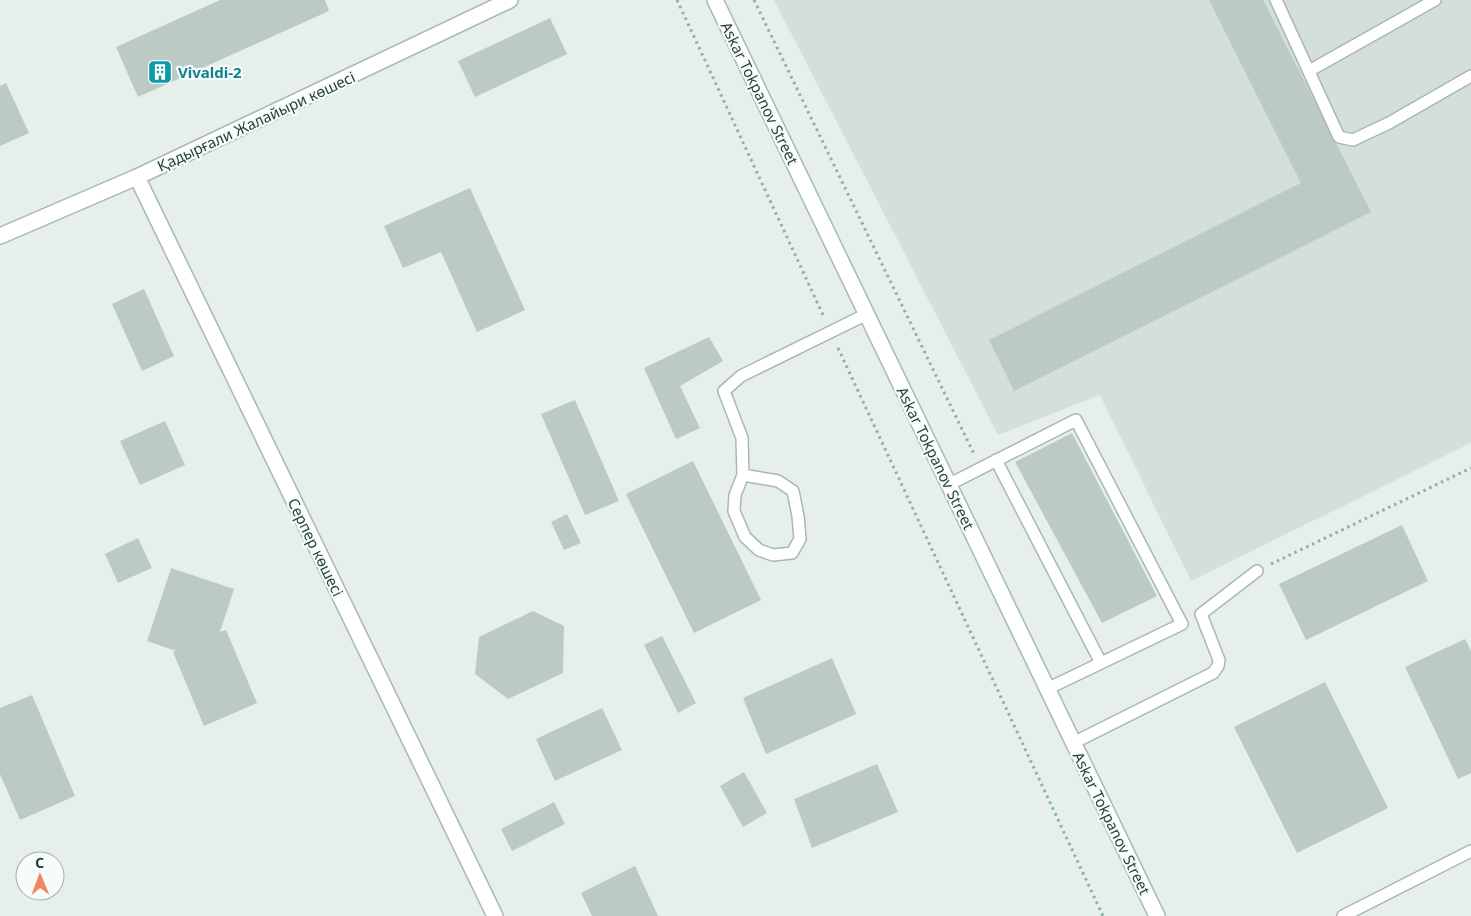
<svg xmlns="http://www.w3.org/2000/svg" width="1471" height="916" viewBox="0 0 1471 916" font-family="'Noto Sans',sans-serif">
  <rect width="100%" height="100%" fill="#e6efeb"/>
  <path fill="#d4dfda" d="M774,0H1471V443L1191,581L1100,395L998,435Z"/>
  <path fill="#bbcac4" d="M220,0H325L329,11L138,97L116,47Z
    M1209,0H1263L1371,212L1014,391L989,340L1301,183Z
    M550,18L567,54L475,97L458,61Z
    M6,83L29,133L0,146V86Z
    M470,188L525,310L477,332L441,252L403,268L384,226Z
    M144,289L174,356L142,371L112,304Z
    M709,337L723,361L680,386L700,428L676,439L644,368Z
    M575,400L619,501L585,515L541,414Z
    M165,421L185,465L140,485L120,441Z
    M1072,433L1157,596L1102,623L1015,462Z
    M693,461L761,600L694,633L626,494Z
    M567,514L581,543L564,550L551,522Z
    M1402,525L1428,581L1306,640L1279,584Z
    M138,538L152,568L118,583L105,554Z
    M171,568L234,589L220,632L226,630L257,703L204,726L173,652L176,651L147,641Z
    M533,611L564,626L563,673L508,699L475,674L479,637Z
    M662,636L696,703L678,713L644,645Z
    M1465,639L1471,651V773L1458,779L1405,667Z
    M832,658L856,714L766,754L743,698Z
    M1325,682L1388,808L1297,853L1234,727Z
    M32,695L75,796L20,820L0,774V708Z
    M602,708L622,750L555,781L536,739Z
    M877,764L898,812L812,848L794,799Z
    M744,772L767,813L743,827L720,786Z
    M554,802L565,824L512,851L501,829Z
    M635,866L658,916H592L581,893Z"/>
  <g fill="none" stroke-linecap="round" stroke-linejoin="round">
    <defs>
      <path id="lane" d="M1276,0L1339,137L1353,140L1389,123L1471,76
        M1309,71L1435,0
        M996,460L1101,663
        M743,475L778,481L793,491L798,516L800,539L792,553L773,555L759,550L745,537L734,511L735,495L743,475L742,438L724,391L741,376L867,314
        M948,485L1076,420L1182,624L1047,689
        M1073,743L1213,673L1218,666L1219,660L1201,614L1257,571
        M1343,916L1471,851"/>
      <path id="street" d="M137,177L495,916
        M0,236L137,177L510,0"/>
      <path id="secondary" d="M715,0L1157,916"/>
    </defs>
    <use href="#lane" stroke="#a8b8b2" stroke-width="14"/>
    <use href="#street" stroke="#a8b8b2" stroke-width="18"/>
    <use href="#secondary" stroke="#a4bbb3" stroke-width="18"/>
    <path stroke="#86b3a5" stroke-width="3" stroke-dasharray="2.5 4" stroke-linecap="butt" d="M677,0L824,317
      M754,0L974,454
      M838,348L1103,916
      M1271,564L1471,468"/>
    <use href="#lane" stroke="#fff" stroke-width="11"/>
    <use href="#street" stroke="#fff" stroke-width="15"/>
    <use href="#secondary" stroke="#fff" stroke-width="15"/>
  </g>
  <defs>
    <symbol id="building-square" viewBox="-11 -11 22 22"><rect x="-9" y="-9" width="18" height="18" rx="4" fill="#0f9aa8" stroke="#f7fbf9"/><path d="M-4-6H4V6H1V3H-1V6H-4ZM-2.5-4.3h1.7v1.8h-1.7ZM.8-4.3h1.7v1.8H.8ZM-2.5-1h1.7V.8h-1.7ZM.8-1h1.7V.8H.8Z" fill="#fff"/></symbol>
  </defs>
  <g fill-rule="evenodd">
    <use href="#building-square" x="146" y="58" width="28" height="28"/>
  </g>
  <g text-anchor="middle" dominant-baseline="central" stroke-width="4.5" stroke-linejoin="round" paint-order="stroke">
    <g font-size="15" font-weight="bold" fill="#0d838f" stroke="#f7fbf9" text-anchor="start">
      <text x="178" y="72">Vivaldi-2</text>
    </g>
    <g font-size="15" fill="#24423a" stroke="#f7fbf9">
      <text transform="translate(760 93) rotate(64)">Askar Tokpanov Street</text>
      <text transform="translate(256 121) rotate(-25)">Қадырғали Жалайыри көшесі</text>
      <text transform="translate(936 458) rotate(64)">Askar Tokpanov Street</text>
      <text transform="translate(316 547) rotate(64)">Серпер көшесі</text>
      <text transform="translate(1112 823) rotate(64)">Askar Tokpanov Street</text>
    </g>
  </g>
  <g transform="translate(40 876) rotate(359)"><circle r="24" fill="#f7fbf9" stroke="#a3b1ad"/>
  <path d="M0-4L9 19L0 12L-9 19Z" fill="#f4845f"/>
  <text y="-8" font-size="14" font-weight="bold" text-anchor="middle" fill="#24423a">С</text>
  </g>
</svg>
